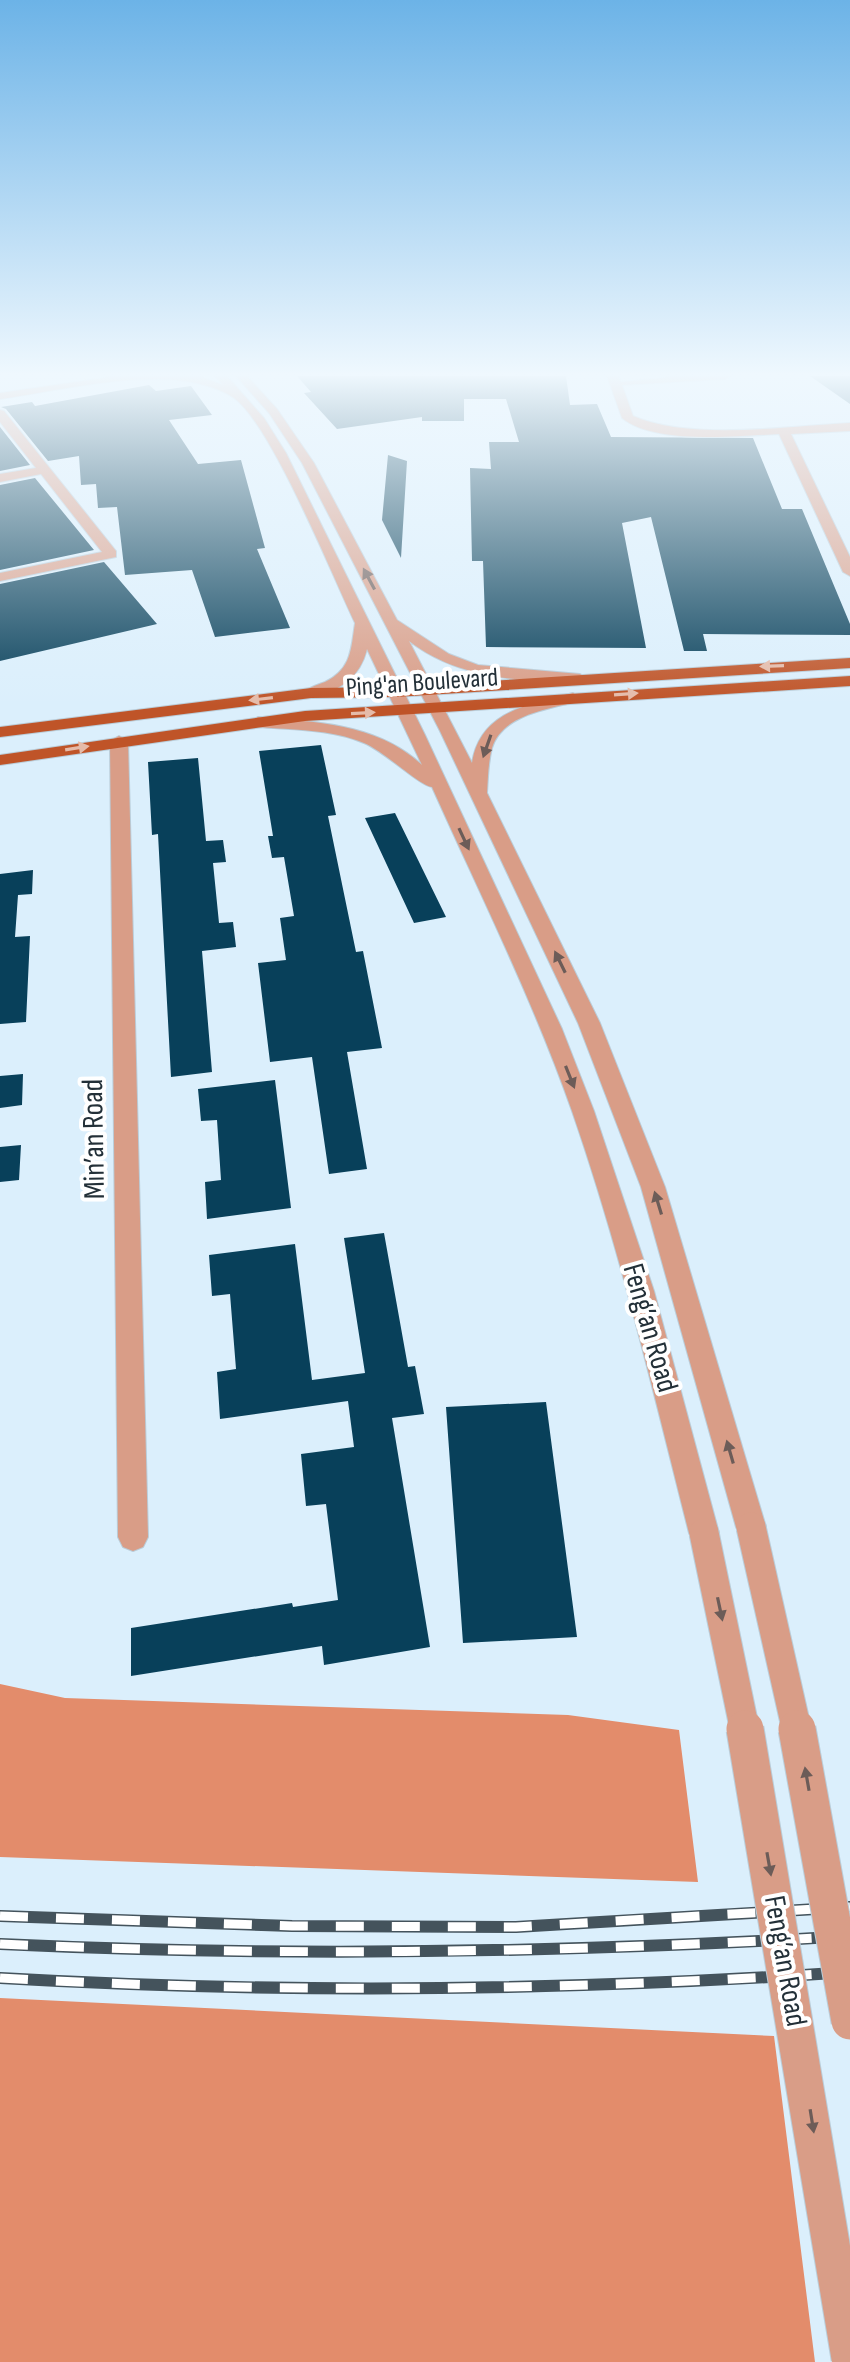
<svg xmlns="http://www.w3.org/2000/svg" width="850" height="2362" viewBox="0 0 850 2362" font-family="'Sofia Sans Condensed',sans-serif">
  <rect width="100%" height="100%" fill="#dbeffc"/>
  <path fill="#e38c6b" d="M0,1684L65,1698L568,1715L679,1730L698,1882L0,1857Z
    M0,1998L774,2036L815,2362H0Z"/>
  <path fill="#08405a" d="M297,376H566L570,405L597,404L611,437L753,438L782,509H802L850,624V635L703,634L707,651H684L651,517L622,523L646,648L486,647L483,561H472L470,468L491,469L489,442H519L506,399H464V421H422V417L337,429L304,393L311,392Z
    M810,376H850V404Z
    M149,385L156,391L191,386L212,415L169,420L198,464L241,460L265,548L257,549L290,628L215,637L192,570L125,575L117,507L98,508L96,484L81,485L79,456L48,461L6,409L1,407L32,402L35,406Z
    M0,427L30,465L0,471Z
    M388,455L407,461L401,558L382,520Z
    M35,478L94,550L0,570V485Z
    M104,562L157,624L0,661V584Z
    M321,745L336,815L328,816L356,952L363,951L382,1048L347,1052L367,1169L329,1174L312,1057L270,1062L258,963L286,960L280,918L294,916L284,857L272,858L268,836H273L259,751Z
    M198,758L206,841L223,840L226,862L213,863L219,923L233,922L236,947L202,951L212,1072L171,1077L158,834L152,835L148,762Z
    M395,813L446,917L414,923L365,818Z
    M33,870L32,894L18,895L15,937L30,936L26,1022L0,1024V874Z
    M23,1074L22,1105L0,1108V1076Z
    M275,1080L291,1208L207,1219L205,1182L221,1180L217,1120L201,1121L198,1089Z
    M21,1145L19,1180L0,1182V1147Z
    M384,1233L408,1367L415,1366L424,1414L392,1418L430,1647L324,1665L322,1646L131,1676V1628L292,1603L293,1607L338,1600L326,1504L306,1506L301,1454L354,1447L348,1401L220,1419L217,1372L236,1369L230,1294L212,1296L209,1255L295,1244L312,1380L365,1373L344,1238Z
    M546,1402L577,1637L463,1643L446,1407Z"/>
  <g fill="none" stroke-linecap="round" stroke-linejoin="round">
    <defs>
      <path id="minor" d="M117,376L201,377L223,385L215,376H227L264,418L286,453L425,735L562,1029L594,1111L654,1291L719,1533L714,1543L704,1547L694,1543L689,1533C653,1391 620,1249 572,1111C533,1000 480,894 432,787C420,786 384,751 364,743C331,729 293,730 258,727L250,722L258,717C315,722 377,723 422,765L367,649C360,678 339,691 311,698L303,693C309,687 317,685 325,682C352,669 351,648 355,623C332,575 271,424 234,398C226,392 210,386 200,384C145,369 57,391 0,399V393Z
        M236,376H247L277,409L314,463L397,620L449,654L478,665L580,674L588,679L580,684C519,680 460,680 409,641L472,763C480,711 530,704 573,693L581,698L579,701C550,709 502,714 492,748C488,763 488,778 487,793L600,1023L665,1187L766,1527L761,1537L751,1540L741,1537L736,1527L641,1187L578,1023L440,731L302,463L269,413Z
        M607,376H618L621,382L683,376H731L725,379L622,385L633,416C690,441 788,426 850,423V431L791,434L850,557V576L843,572L779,434C738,436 655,445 622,418Z
        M0,410L4,411L116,551V557L0,581V573L102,552L41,474L0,482V474L36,468L0,422Z
        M119,736L128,741L148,1537L143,1547L133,1551L123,1547L118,1537L110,741Z"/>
      <path id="major" d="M850,658V668L396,697L311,698L0,737V727L311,688L396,687Z
        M850,676V686L305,721L0,765V755L305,711Z"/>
    </defs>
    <use href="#minor" stroke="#bacdd9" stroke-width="2"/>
    <use href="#major" stroke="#bacdd9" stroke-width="2"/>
    <use href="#minor" fill="#d99d87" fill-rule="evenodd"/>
    <use href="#major" fill="#bf5428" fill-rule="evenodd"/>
    <defs>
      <path id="rail" d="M0,1916L292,1926L516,1927L850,1907
        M0,1944C284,1957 566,1953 850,1936
        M0,1978C282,1994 568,1991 850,1972"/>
    </defs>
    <use href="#rail" stroke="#44535c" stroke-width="12"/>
    <use href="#rail" stroke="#fff" stroke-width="9" stroke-dasharray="28" stroke-linecap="butt"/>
    <defs>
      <path id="minor-bridge-far1" d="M751,1527L797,1731
        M704,1533L745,1731"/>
      <path id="minor-bridge" d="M745,1729L850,2358
        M797,1729L850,2021"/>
    </defs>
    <use href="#minor-bridge-far1" stroke="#bacdd9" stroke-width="31" stroke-linecap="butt"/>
    <use href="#minor-bridge" stroke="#bacdd9" stroke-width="39" stroke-linecap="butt"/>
    <use href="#minor-bridge-far1" stroke="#d99d87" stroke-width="29"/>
    <use href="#minor-bridge" stroke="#d99d87" stroke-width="37"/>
  </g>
  <defs><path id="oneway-solid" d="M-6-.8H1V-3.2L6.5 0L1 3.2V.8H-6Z" transform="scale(2)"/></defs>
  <g fill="#6c5c58">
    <use href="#oneway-solid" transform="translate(369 579) rotate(-118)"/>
    <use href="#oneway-solid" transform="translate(487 746) rotate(109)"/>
    <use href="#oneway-solid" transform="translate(464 839) rotate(65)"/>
    <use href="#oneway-solid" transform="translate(560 962) rotate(-116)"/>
    <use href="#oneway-solid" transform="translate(570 1077) rotate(68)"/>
    <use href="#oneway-solid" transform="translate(658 1203) rotate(-107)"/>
    <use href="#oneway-solid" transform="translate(730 1452) rotate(-106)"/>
    <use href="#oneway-solid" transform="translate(720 1609) rotate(78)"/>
    <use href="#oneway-solid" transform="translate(807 1779) rotate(-100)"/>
    <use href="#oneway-solid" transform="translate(769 1864) rotate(80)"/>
    <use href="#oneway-solid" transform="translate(812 2121) rotate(81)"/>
  </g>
  <g fill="#e5bba9">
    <use href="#oneway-solid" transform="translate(772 666) rotate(178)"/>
    <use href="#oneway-solid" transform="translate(626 694) rotate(-4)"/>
    <use href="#oneway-solid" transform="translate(261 699) rotate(173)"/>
    <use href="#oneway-solid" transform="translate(363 713) rotate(-3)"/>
    <use href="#oneway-solid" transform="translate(77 748) rotate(-9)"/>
  </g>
  <linearGradient id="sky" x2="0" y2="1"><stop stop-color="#6cb3e7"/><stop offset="0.53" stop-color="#eff8fe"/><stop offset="1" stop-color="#eff8fe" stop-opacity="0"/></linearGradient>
  <rect width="850" height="706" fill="url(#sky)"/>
  <g text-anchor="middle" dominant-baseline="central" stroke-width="8" stroke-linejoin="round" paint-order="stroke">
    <g font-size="26" fill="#233038" stroke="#fff">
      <text transform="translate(422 683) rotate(-4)">Ping'an Boulevard</text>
    </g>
    <g font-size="30" fill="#233038" stroke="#fff">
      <text transform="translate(94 1139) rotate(-91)">Min’an Road</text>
      <text transform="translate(650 1328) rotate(74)">Feng’an Road</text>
      <text transform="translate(785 1961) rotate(80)">Feng’an Road</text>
    </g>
  </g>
</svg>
